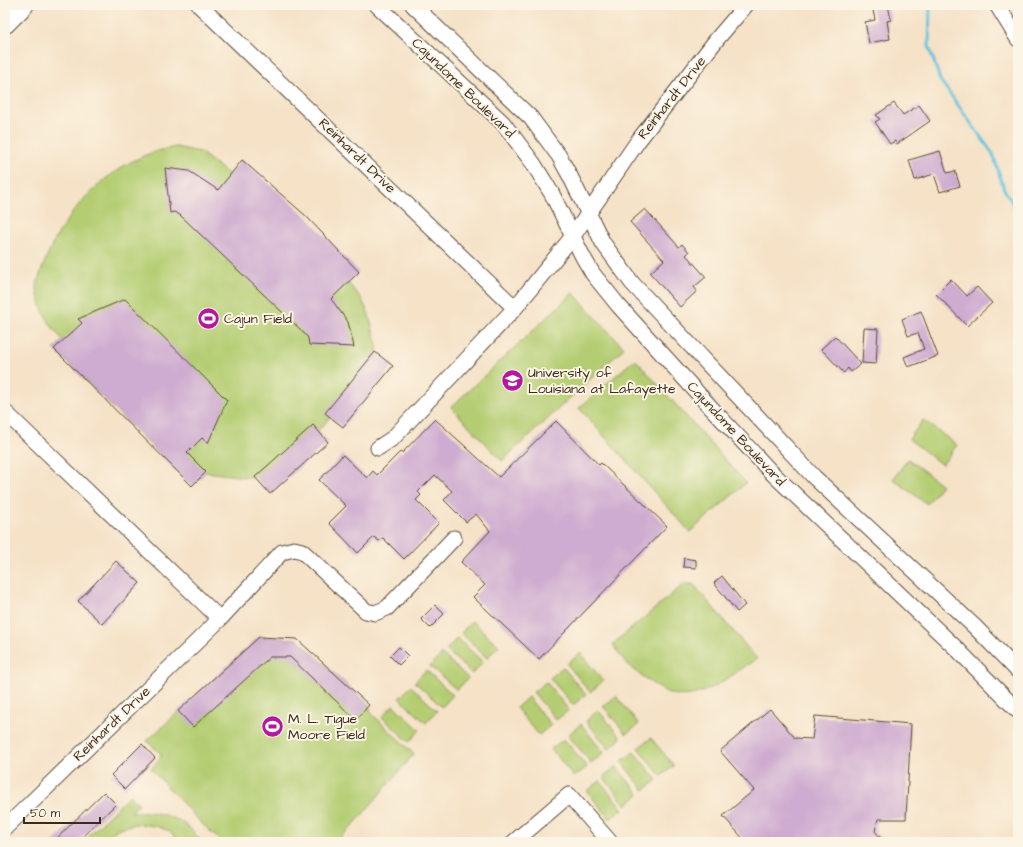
<svg xmlns="http://www.w3.org/2000/svg" width="1023" height="847" viewBox="0 0 1023 847" font-family="'Architects Daughter',sans-serif">
  <rect width="100%" height="100%" fill="#fcf5e5"/>
  <filter id="ink" filterUnits="userSpaceOnUse"><feTurbulence type="fractalNoise" baseFrequency=".025" numOctaves="2"/><feDisplacementMap in="SourceGraphic" scale="8" xChannelSelector="R" yChannelSelector="G"/><feConvolveMatrix kernelMatrix="1 2 1 2 8 2 1 2 1" color-interpolation-filters="sRGB"/></filter>
  <filter id="wash" filterUnits="userSpaceOnUse"><feTurbulence type="fractalNoise" baseFrequency=".012" numOctaves="4" result="noise"/><feDisplacementMap in="SourceGraphic" scale="16" xChannelSelector="R" yChannelSelector="G"/><feGaussianBlur stdDeviation="0.9" result="paint"/><feColorMatrix in="noise" values="0 0 0 0 0 0 0 0 0 0 0 0 0 0 0 0 0 1.4 0 .05"/><feComposite in="paint" operator="in"/></filter>
  <g filter="url(#wash)">
    <rect width="100%" height="100%" fill="#f5e2c7"/>
    <path fill="#b4cd72" stroke="#787c48" d="M176,147L200,152L230,175L242,160L361,298L368,312L378,349L366,376L310,440L264,476L245,477L206,472L192,486L54,349L63,340C51,327 44,316 39,299C38,295 37,291 37,287C38,279 42,269 45,261C66,207 117,155 176,147Z
      M573,293L624,348L502,461L451,407Z
      M635,359L746,483L690,532L579,408Z
      M923,420L957,445L942,465L909,439Z
      M908,459L942,485L927,504L893,479Z
      M684,584H693L757,659C734,672 705,700 676,695C666,693 657,687 649,681C633,671 622,661 613,644Z
      M472,621L499,646L487,658L461,633Z
      M259,637L297,639L369,705L371,713L414,754L356,822L336,842H222L201,823L151,769L162,755L147,741Z
      M457,638L483,662L472,674L446,650Z
      M580,653L603,681L590,692L567,664Z
      M442,654L468,678L457,690L430,666Z
      M563,667L586,695L573,705L550,678Z
      M426,670L453,695L442,707L415,682Z
      M546,682L569,710L556,720L533,692Z
      M411,686L437,711L426,723L399,698Z
      M616,696L639,724L626,734L603,706Z
      M528,697L551,725L539,735L516,708Z
      M393,705L420,730L409,742L382,717Z
      M598,710L621,738L609,749L586,721Z
      M581,724L604,753L591,763L568,735Z
      M651,738L674,766L661,776L638,748Z
      M564,739L587,767L574,777L551,749Z
      M634,752L657,780L644,790L621,762Z
      M616,766L639,794L626,805L603,777Z
      M600,781L623,809L610,819L587,791Z
      M130,795L139,804L131,812C158,810 186,817 201,842H182L167,830L156,826L136,824L119,828L100,842H82Z"/>
    <g fill="none" stroke-linecap="round" stroke-linejoin="round">
      <path stroke="#5fc3dd" stroke-width="3" d="M930,5L929,46L940,80L993,154L1004,189L1018,213"/>
    </g>
    <g id="blocks">
      <path fill="#ceabd0" d="M872,5H888L891,20L887,21L890,39L869,43L865,22L875,20Z
        M894,103L903,115L919,105L930,121L897,144L895,141L890,144L875,122L880,119L876,115Z
        M940,151L947,173L955,171L960,186L940,192L934,174L915,180L909,160Z
        M242,160L306,216L359,272L331,299L348,322L354,347L309,345L308,338L301,330L180,215L174,212L170,213L165,168L189,171L218,190Z
        M645,209L679,247L682,244L689,252L686,255L706,277L694,287L697,291L680,307L650,273L664,260L630,222Z
        M951,279L967,296L977,287L992,303L967,326L936,294Z
        M125,299L227,400L208,443L202,438L187,453L206,472L192,486L54,349L82,323L78,319Z
        M921,311L938,356L908,367L904,357L924,349L918,333L908,336L902,319Z
        M864,328L878,329L876,364L862,363Z
        M835,336L861,364L851,372L848,368L844,373L821,349Z
        M375,352L393,366L343,427L325,413Z
        M435,419L499,477L556,421L599,465L601,463L667,526L539,659L473,597L485,585L461,562L490,531L476,514L466,522L444,500L452,491L435,475L418,492L421,495L416,500L439,523L404,559L383,538L379,541L374,537L358,553L329,523L346,506L319,480L343,455L367,478L373,471L377,475L400,452L402,453Z
        M313,425L328,442L270,494L255,477Z
        M684,558L696,560V568L683,567Z
        M116,561L140,583L102,624L78,601Z
        M722,576L745,605L737,612L714,583Z
        M435,605L444,614L430,628L421,619Z
        M259,637L297,639L369,705L356,720L290,657H270L193,727L178,711Z
        M399,647L408,656L399,665L390,656Z
        M770,709L795,738L812,739L815,716L911,724L906,819H878L875,831L884,842H746L723,816L754,790L720,751Z
        M142,744L155,758L125,789L111,775Z
        M104,792L116,804L77,842H53Z"/>
    </g>
  </g>
  <g filter="url(#ink)">
    <use href="#blocks" fill-opacity="0" stroke="#574637" stroke-width="1"/>
    <g fill="none" stroke-linecap="round" stroke-linejoin="round">
      <defs>
        <path id="minor" d="M199,5L515,308
          M377,5L503,123L533,163L552,194L583,257L593,274L618,305L703,399L771,472L959,651L1018,711
          M413,5L531,118L559,156L570,176L603,243L632,283L814,477L975,627L1018,671
          M997,5L1018,39
          M5,412L220,619
          M378,448L393,438L515,308L573,236L638,141L717,39L746,5
          M5,828L220,619L282,552L294,549L302,551L366,611L375,613L387,608L454,538
          M514,842L569,795L610,842"/>
        <path id="major" d="M5,24L24,5"/>
      </defs>
      <use href="#minor" stroke="#574637" stroke-width="17"/>
      <use href="#major" stroke="#574637" stroke-width="21"/>
      <use href="#minor" stroke="#fff" stroke-width="15"/>
      <use href="#major" stroke="#fff" stroke-width="19"/>
    </g>
  </g>
  <defs>
    <symbol id="stadium-disc" viewBox="-11 -11 22 22"><circle r="9.5" fill="#b5179e" stroke="#fcf5e5"/><path d="M0-5a6.5 5 0 1 0 0 10a6.5 5 0 1 0 0-10ZM-3.5-1.8h7v3.6h-7Z" fill="#fff"/></symbol>
    <symbol id="university-disc" viewBox="-11 -11 22 22"><circle r="9.5" fill="#b5179e" stroke="#fcf5e5"/><path d="M0-5L7-2L0 1L-7-2ZM-4 1L0 2.5L4 1V4Q0 6-4 4Z" fill="#fff"/></symbol>
  </defs>
  <g fill-rule="evenodd">
    <use href="#stadium-disc" x="196" y="306" width="25" height="25"/>
    <use href="#university-disc" x="500" y="368" width="25" height="25"/>
    <use href="#stadium-disc" x="260" y="714" width="25" height="25"/>
  </g>
  <g text-anchor="middle" dominant-baseline="central" stroke-width="4" stroke-linejoin="round" paint-order="stroke">
    <g font-size="14" fill="#3b2a1e" stroke="#fcf5e5">
      <text transform="translate(463 88) rotate(44)">Cajundome Boulevard</text>
      <text transform="translate(672 98) rotate(-52)">Reinhardt Drive</text>
      <text transform="translate(357 156) rotate(44)">Reinhardt Drive</text>
      <text transform="translate(736 434) rotate(47)">Cajundome Boulevard</text>
      <text transform="translate(112 724) rotate(-44)">Reinhardt Drive</text>
    </g>
    <g font-size="14" fill="#3b2a1e" stroke="#fcf5e5" text-anchor="start">
      <text x="224" y="319">Cajun Field</text>
      <text x="528" y="373">University of<tspan x="528" dy="16">Louisiana at Lafayette</tspan></text>
      <text x="288" y="719">M. L. Tigue<tspan x="288" dy="16">Moore Field</tspan></text>
    </g>
  </g>
  <rect width="1023" height="847" fill="none" stroke="#fcf5e5" stroke-width="20"/>
  <path d="M24 817v6h76v-6" fill="none" stroke="#3b2a1e" stroke-width="2"/>
  <text x="30" y="817" font-size="12" fill="#3b2a1e" stroke="#fcf5e5" stroke-width="3" paint-order="stroke">50 m</text>
</svg>
